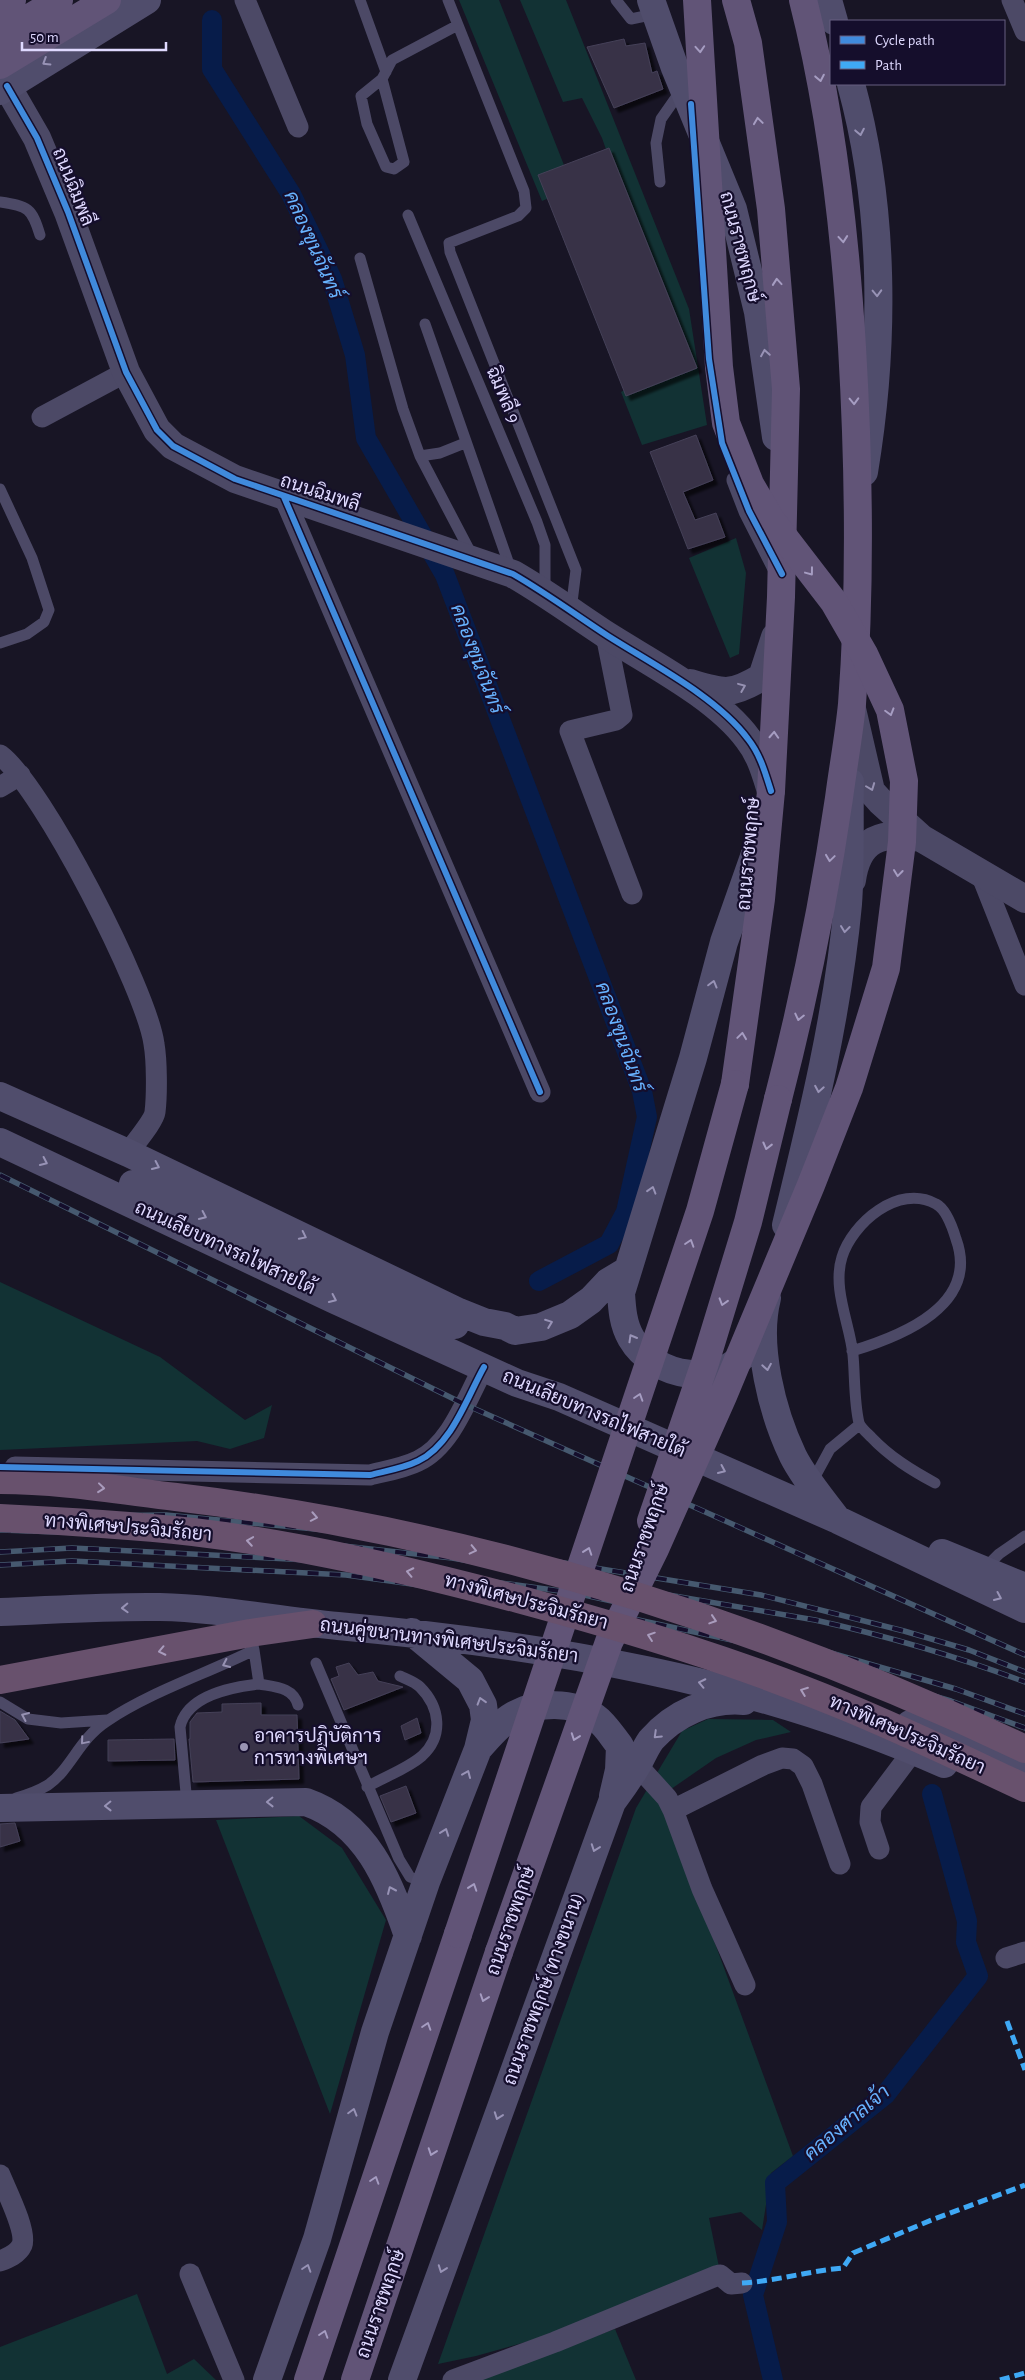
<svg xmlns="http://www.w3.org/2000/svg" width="1025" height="2380" viewBox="0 0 1025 2380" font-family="'Alegreya Sans',Sarabun,sans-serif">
  <defs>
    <filter id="shadow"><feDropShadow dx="4.5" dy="4.5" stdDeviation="1" flood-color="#0009"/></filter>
  </defs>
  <rect width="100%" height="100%" fill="#181525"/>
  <path fill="#123234" d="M459,0H499L573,188L542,201Z
    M520,0H566L689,309L707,425L642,445L621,392L679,359L602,138L582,98L563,102Z
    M736,538L746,573L739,654L730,658L689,558Z
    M0,1282L160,1357L245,1420L272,1405L264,1438L230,1449L197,1441L0,1450Z
    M708,1719L773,1720L791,1732L756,1740L716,1758L661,1796L793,2156L771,2173L762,2230L741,2212L709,2218L719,2267L568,2330L476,2356L438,2364L636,1808L682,1731Z
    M299,1816L342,1848L386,1920L330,2114L216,1820Z
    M137,2294L167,2374L194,2359L216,2380H0V2347Z
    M615,2329L636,2380H476Z"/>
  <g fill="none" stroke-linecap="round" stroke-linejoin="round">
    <path stroke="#071c4a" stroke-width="20" d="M212,20V69L291,194L332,279L355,355L366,438L445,575L642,1091L647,1117L626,1212L609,1244L539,1281
      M773,2380L753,2295L777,2222L775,2183L885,2095L978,1976L966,1942L967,1921L932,1794"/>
  </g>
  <path fill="#373346" stroke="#454058" filter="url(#shadow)" d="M624,39L626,46L645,43L652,73L657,71L663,89L614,108L587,47Z
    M609,148L697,368L626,396L538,175Z
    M696,435L713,480L683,492L695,520L716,513L725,537L688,549L650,452Z
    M349,1663L358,1675L373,1672L378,1681L403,1687L344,1710L331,1679L339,1676L336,1667Z
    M261,1703V1715H297L299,1779L193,1782L189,1739H190V1722L197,1713L222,1712V1704Z
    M0,1711L15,1720L29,1739L0,1743Z
    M417,1718L421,1733L405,1740L401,1726Z
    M174,1739L175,1760L108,1761V1740Z
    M406,1786L416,1813L391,1822L380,1796Z
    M15,1823L20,1841L0,1847V1824Z"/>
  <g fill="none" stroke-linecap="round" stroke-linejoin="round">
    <path stroke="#4c4966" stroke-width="11" d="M360,0L386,72
      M448,0L524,191L526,208L518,216L449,243L450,252L576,570L571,610
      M616,0L631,19L655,14
      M382,79L361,96L367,124L386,167L394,169L404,162L382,79L392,60L458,25
      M660,182L656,143L661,119L682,89
      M0,202C28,206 32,208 40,235
      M408,215L537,522L545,545V591
      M360,258L403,409L420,456L440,453L465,443
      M425,324L511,570
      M420,456L473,557
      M0,489L32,558L49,610L44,622L27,634L0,643
      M852,1351C902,1336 980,1305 956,1239C953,1229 946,1209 936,1204C898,1183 852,1224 842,1257C832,1289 850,1324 853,1355C855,1377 854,1402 859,1423C861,1428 867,1433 871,1437C890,1457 911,1470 935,1483
      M811,1484L830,1449L859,1425
      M984,1569L999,1554L1025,1536
      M316,1663L399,1859L410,1877L426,1882
      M259,1684C275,1687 293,1687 298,1705
      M0,1702L28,1719L61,1723L107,1720
      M367,1787C384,1777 407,1769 422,1756C444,1736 440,1707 420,1687C415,1682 406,1679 400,1676
      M16,1798C27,1795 38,1791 48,1785C71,1769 79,1739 107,1721C152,1691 206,1674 254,1650L250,1633
      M187,1804L180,1727C187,1696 231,1687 259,1684L254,1650"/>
    <path stroke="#4c4966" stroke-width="21" d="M245,0L298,127
      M1012,0L1025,31
      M42,417L126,372
      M737,480L749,511L781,574
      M284,497L540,1092
      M606,635L622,715L616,720L570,731L632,894
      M0,755C42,786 147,991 154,1044C157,1061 157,1096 155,1112C154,1121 134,1144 128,1153
      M0,787L20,775
      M981,874L1025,985
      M15,1467L370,1475C386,1471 404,1468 418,1461C452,1445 467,1397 484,1367
      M637,1765L667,1798L673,1810L702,1889L745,1985
      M673,1810L763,1765L782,1758L793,1759L803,1766L812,1784L840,1864
      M879,1849L870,1822L871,1807L913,1751
      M1006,1958L1025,1952
      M0,2175C6,2190 27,2231 22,2245C18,2254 8,2258 0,2261
      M190,2274L234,2380
      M453,2380L555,2342L716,2276L720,2275L731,2284L742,2283"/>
    <path stroke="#4c4966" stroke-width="28" d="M7,86L37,138L68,212L126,372L157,430L173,446L235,479L513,574C546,593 576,615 608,636C652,664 717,697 748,739C760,754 765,772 771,791
      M690,683C724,693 730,696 762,677L775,637
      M852,709L871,791L880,801L921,838L1025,899
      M852,880C858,838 881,831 921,838"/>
    <path stroke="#504d6c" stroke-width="28" d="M651,0L675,68L733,209L758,312L776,437
      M828,0L834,21
      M851,84C885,208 885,345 864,472
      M0,91L147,0
      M0,1096L128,1153L459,1312L484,1322L505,1326L515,1331L541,1327L570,1315L591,1300L608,1282L628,1270
      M0,1142L333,1299L517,1383L559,1397L838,1520L1025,1609
      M133,1184L402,1309L455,1325
      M786,1225C812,1119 838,1013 848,904C851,864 849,822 850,782
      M767,1298C755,1345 772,1412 793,1456C804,1478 822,1499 837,1519
      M749,1348C722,1390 654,1378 631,1338C623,1324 622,1309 621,1293L693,1058L724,942L762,834
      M942,1553L1025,1587
      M0,1612C53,1610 107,1606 160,1607C219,1608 279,1621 338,1626C545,1645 752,1679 944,1764
      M910,1724L962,1742L1025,1771
      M478,1749C489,1737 500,1723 514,1715C537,1702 573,1701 595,1717C605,1724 612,1736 620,1746L619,1770L613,1796
      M0,1808L306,1802C366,1823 389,1880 408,1936
      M267,2380L317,2239L375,2032L426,1882L478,1749L485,1720L483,1705L470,1680L412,1632
      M402,2380L612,1802C621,1790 630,1777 638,1764C642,1756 646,1747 651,1740C675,1713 709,1698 744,1701"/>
    <path stroke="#615477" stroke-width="28" d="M0,7L12,0
      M0,36L59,0
      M0,65L107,0
      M735,1084L761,899L771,791L781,597L786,389L771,209L748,43L736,0
      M778,1099C804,999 824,900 839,798C843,767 849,735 852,704C861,586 859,466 852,347C845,231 832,114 803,0
      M308,2380L458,1934
      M355,2380L499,1952"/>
    <path stroke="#68516d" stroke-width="28" d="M0,1680L250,1633L313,1624"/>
    <defs>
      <path id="rail" d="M0,1175L464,1404L1025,1655
        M0,1517L166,1515L368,1534L552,1561L761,1595L904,1631L969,1650L1025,1672
        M0,1530L289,1540L452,1558L815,1620C887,1636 956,1656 1025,1682
        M0,1552L72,1548L347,1562L575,1593L772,1636L956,1689L1025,1714
        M0,1565L72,1561L346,1575L573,1606L769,1648L951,1701L1025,1728"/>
    </defs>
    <use href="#rail" stroke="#46596f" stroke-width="5.5"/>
    <use href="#rail" stroke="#150e2c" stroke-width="4" stroke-dasharray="11" stroke-linecap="butt"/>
    <path stroke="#615477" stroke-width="28" d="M651,1521L705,1363L748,1222L778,1099
      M609,1642L655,1549L723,1396L811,1185L849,1088L886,968L902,842L904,781L890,710L864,654L834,602L771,520L750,484L726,423L719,367L697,0
      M458,1934L700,1211L735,1084
      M499,1952L615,1625"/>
    <path stroke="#68516d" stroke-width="28" d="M0,1480C59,1480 118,1490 176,1497C473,1532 755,1621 1025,1749
      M0,1518C64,1521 129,1525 193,1532C303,1545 411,1571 518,1599C629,1629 738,1662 844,1706C905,1731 965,1760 1025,1788"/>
    <path stroke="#3fa9f5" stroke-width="5" stroke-dasharray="10 5" stroke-linecap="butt" d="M1007,2021L1025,2070
      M742,2283C776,2281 809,2271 843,2268L853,2253L934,2219L1025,2185
      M1000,2380L1025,2373"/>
    <defs>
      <path id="cycleway" d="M7,86L37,138L68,212L126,372L157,430L173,446L235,479L513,574C546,593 576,615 608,636C652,664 717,697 748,739C760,754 765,772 771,791
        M691,104L709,359L722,443L749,511L782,574
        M284,497L540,1092
        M0,1467L370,1475C386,1471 404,1468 418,1461C452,1445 467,1397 484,1367"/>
    </defs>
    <use href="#cycleway" stroke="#150e2c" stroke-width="9"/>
    <use href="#cycleway" stroke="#408adc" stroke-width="6"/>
  </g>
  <defs><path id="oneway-chevron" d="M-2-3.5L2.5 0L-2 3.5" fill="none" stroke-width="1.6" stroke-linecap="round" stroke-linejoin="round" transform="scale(1.25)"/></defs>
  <g stroke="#a69dc2">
    <use href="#oneway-chevron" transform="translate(700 49) rotate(86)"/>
    <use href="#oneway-chevron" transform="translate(820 78) rotate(79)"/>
    <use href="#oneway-chevron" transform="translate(758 121) rotate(-98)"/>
    <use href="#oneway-chevron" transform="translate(843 239) rotate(85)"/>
    <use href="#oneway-chevron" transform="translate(777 282) rotate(-95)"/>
    <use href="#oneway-chevron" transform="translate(854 401) rotate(88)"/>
    <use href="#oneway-chevron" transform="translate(810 572) rotate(53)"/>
    <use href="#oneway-chevron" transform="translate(890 712) rotate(74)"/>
    <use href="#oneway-chevron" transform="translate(774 735) rotate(-87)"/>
    <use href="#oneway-chevron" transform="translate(830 858) rotate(98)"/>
    <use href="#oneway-chevron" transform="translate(898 873) rotate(97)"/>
    <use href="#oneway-chevron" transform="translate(799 1017) rotate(103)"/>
    <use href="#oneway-chevron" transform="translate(742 1036) rotate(-82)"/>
    <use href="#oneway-chevron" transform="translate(767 1146) rotate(104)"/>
    <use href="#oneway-chevron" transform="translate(690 1243) rotate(-72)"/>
    <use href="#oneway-chevron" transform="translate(723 1302) rotate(107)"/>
    <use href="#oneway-chevron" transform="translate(639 1397) rotate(-72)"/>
    <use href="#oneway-chevron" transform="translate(588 1551) rotate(-71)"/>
    <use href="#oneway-chevron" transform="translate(575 1737) rotate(110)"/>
    <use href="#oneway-chevron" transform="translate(473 1887) rotate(-71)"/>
    <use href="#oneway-chevron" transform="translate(484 1998) rotate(109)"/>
    <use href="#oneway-chevron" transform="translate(427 2026) rotate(-72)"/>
    <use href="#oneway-chevron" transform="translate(432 2152) rotate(109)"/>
    <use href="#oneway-chevron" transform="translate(375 2180) rotate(-72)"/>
    <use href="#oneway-chevron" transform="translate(324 2334) rotate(-72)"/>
  </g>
  <g stroke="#9893b6">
    <use href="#oneway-chevron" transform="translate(46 62) rotate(148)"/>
    <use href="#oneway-chevron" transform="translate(860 132) rotate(79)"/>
    <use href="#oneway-chevron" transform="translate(877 293) rotate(88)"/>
    <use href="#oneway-chevron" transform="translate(765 353) rotate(-99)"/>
    <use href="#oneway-chevron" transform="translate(845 929) rotate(97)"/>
    <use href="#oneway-chevron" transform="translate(713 984) rotate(-75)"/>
    <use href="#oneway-chevron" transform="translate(819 1089) rotate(100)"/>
    <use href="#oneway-chevron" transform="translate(44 1162) rotate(25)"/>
    <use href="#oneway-chevron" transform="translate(156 1166) rotate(25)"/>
    <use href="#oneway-chevron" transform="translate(652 1190) rotate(-73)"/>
    <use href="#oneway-chevron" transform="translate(203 1216) rotate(25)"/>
    <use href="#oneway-chevron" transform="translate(303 1236) rotate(26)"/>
    <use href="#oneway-chevron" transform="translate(333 1299) rotate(25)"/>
    <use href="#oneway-chevron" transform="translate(549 1323) rotate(-21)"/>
    <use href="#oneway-chevron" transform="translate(632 1338) rotate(-120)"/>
    <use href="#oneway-chevron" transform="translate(767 1367) rotate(80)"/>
    <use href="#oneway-chevron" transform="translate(722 1470) rotate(24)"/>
    <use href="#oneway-chevron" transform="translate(998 1597) rotate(24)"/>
    <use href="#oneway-chevron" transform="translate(125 1608) rotate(178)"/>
    <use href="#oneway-chevron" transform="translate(702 1683) rotate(-168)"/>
    <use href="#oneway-chevron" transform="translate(481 1701) rotate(-107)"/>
    <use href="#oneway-chevron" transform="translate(657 1735) rotate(136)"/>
    <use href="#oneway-chevron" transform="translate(467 1774) rotate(-67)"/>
    <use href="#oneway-chevron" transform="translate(270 1802) rotate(179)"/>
    <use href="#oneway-chevron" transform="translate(108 1806) rotate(179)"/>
    <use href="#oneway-chevron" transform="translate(445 1832) rotate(-70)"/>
    <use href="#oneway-chevron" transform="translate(595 1848) rotate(110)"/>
    <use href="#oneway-chevron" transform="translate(391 1890) rotate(-114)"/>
    <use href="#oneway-chevron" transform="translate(353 2112) rotate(-74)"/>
    <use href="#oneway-chevron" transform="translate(498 2116) rotate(110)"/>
    <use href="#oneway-chevron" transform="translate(307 2268) rotate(-72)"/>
    <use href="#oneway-chevron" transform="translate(442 2269) rotate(110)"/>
  </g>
  <g stroke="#9691b2">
    <use href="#oneway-chevron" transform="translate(742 687) rotate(-22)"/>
    <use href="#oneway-chevron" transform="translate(871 787) rotate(69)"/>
    <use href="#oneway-chevron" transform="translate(226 1664) rotate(155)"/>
    <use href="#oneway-chevron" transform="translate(25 1716) rotate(-156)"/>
    <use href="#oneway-chevron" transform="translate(84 1741) rotate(130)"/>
  </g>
  <g stroke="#a99cbd">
    <use href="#oneway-chevron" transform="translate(101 1488) rotate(6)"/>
    <use href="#oneway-chevron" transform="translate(314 1517) rotate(11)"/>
    <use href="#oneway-chevron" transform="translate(250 1541) rotate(-171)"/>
    <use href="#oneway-chevron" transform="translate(473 1550) rotate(13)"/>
    <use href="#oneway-chevron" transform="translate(410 1572) rotate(-168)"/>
    <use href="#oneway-chevron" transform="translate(713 1620) rotate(18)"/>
    <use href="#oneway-chevron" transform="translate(651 1636) rotate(-161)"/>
    <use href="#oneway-chevron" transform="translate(162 1651) rotate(168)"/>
    <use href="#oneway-chevron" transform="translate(804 1691) rotate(-159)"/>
  </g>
  <circle fill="#9994b3" stroke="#150e2c" stroke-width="2" cx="244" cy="1747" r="5"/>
  <g text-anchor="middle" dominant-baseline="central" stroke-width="4.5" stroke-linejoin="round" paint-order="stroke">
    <g font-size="19" fill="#dfd9ff" stroke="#150e2c">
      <text transform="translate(73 187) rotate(68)">ถนนฉิมพลี</text>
      <text transform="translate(740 247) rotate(75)">ถนนราชพฤกษ์</text>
      <text transform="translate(503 395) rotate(67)">ฉิมพลี 9</text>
      <text transform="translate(320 493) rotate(18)">ถนนฉิมพลี</text>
      <text transform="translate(749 854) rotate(-85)">ถนนราชพฤกษ์</text>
      <text transform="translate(225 1248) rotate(25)">ถนนเลียบทางรถไฟสายใต้</text>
      <text transform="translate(594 1414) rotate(23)">ถนนเลียบทางรถไฟสายใต้</text>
      <text transform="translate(128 1528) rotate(5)">ทางพิเศษประจิมรัถยา</text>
      <text transform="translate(645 1538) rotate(-71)">ถนนราชพฤกษ์</text>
      <text transform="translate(526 1602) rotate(15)">ทางพิเศษประจิมรัถยา</text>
      <text transform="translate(449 1641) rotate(7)">ถนนคู่ขนานทางพิเศษประจิมรัถยา</text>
      <text transform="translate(907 1735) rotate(24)">ทางพิเศษประจิมรัถยา</text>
      <text transform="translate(511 1921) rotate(-71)">ถนนราชพฤกษ์</text>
      <text transform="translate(544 1989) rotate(-70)">ถนนราชพฤกษ์ (ทางขนาน)</text>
      <text transform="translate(381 2304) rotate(-71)">ถนนราชพฤกษ์</text>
    </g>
    <g font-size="19" fill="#dfd9ff" stroke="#150e2c" text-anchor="start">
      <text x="254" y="1736">อาคารปฏิบัติการ<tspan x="254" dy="22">การทางพิเศษฯ</tspan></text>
    </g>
    <g font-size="20" font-style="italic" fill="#67b2ff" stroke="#150e2c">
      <text transform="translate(313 245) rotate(66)">คลองขุนจันทร์</text>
      <text transform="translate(477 659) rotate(69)">คลองขุนจันทร์</text>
      <text transform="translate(621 1037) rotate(70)">คลองขุนจันทร์</text>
      <text transform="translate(847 2123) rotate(-40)">คลองศาลเจ้า</text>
    </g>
  </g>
  <rect x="830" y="20" width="175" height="65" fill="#150e2c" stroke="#665f80"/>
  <rect x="840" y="36" width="25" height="8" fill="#408adc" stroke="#665f80"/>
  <text x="875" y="45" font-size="15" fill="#dfd9ff">Cycle path</text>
  <rect x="840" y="61" width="25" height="8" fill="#3fa9f5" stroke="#665f80"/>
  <text x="875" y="70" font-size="15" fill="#dfd9ff">Path</text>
  <path d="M22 42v8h144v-8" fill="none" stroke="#dfd9ff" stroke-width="2.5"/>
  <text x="30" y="42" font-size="15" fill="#dfd9ff" stroke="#150e2c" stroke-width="4" paint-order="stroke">50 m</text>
</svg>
